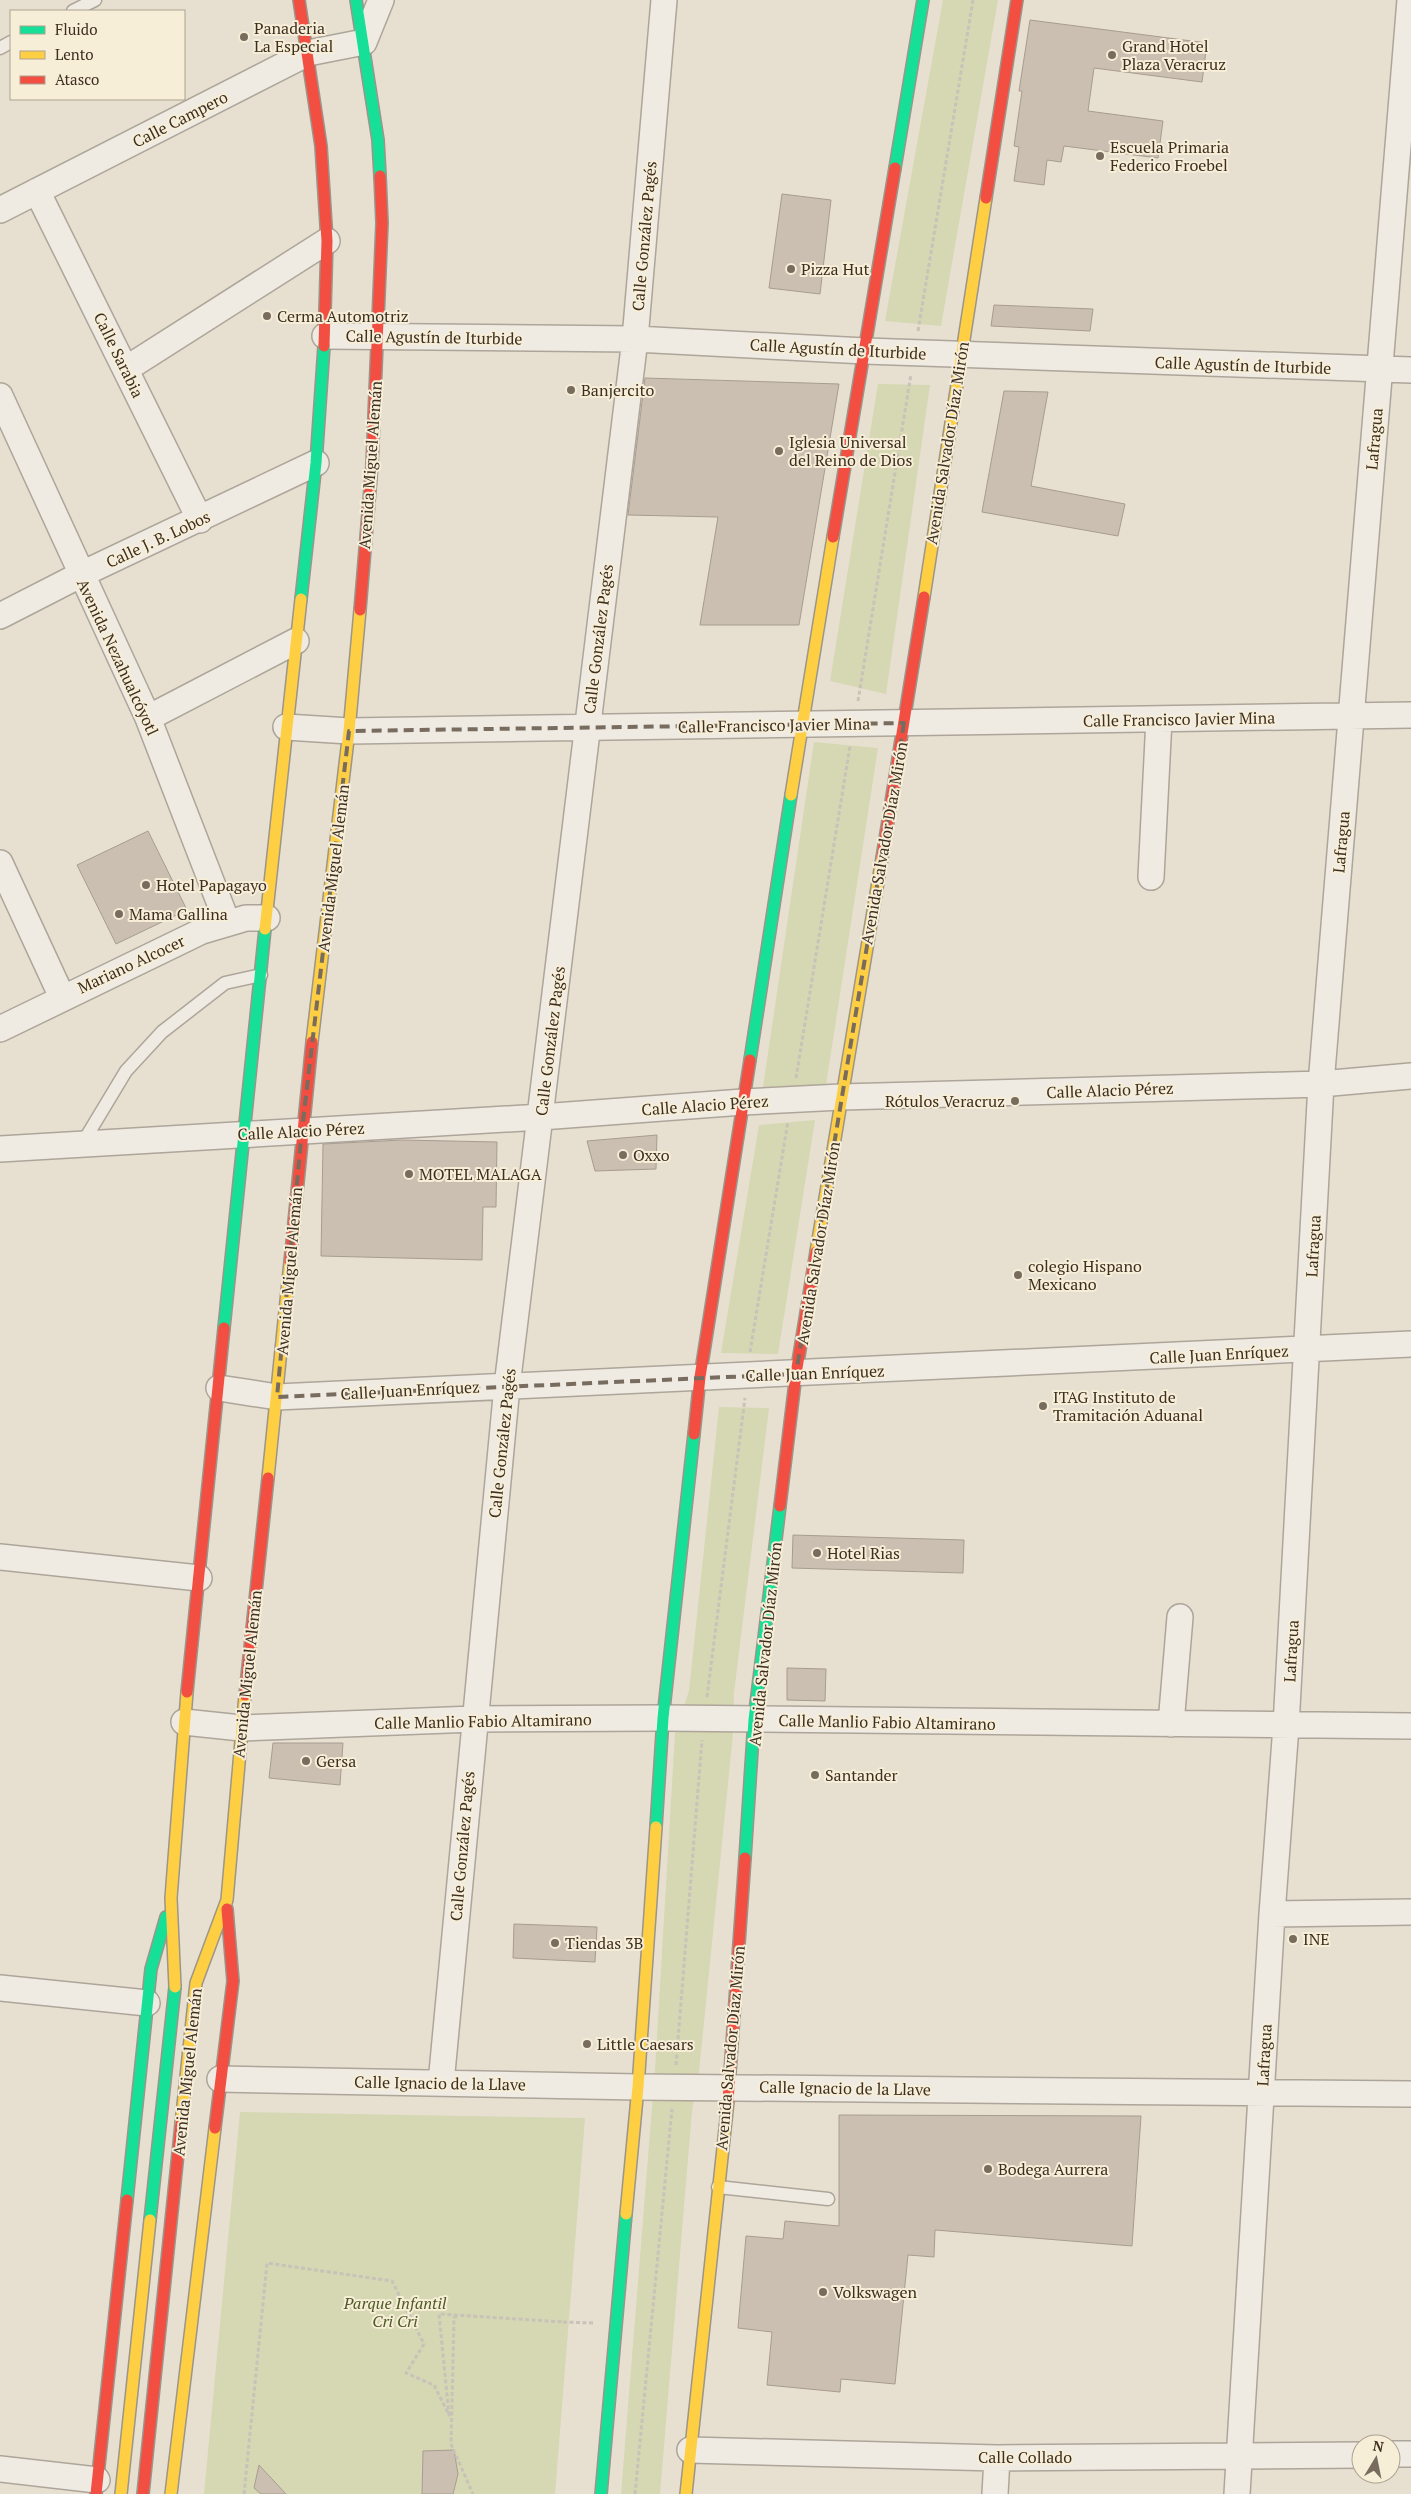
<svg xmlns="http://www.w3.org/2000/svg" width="1411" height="2494" viewBox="0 0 1411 2494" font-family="'PT Serif',serif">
  <rect width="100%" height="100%" fill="#e7e0d1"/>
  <path fill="#d6d7b3" d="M943,0H998L941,326L885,321Z
    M878,384L930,385L886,694L830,681Z
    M814,742L878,748L826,1085L763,1087Z
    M815,1120L778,1354L721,1353L759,1125Z
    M719,1407L769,1408L734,1693L733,1734L699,2072L692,2111L660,2494H621L655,2070L675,1734L689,1691Z
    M240,2112L585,2118L555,2494H204Z"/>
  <path fill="#cbbfb2" stroke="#a89c90" d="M1030,20L1207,43L1202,82L1094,68L1088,111L1163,121L1158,158L1064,146L1061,162L1047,160L1044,185L1014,181L1019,147L1014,146L1022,91H1019Z
    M782,194L831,200L820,294L769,288Z
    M994,305L1093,309L1090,331L991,326Z
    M645,378L839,384L799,625H700L718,517L628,515Z
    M1004,391L1048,392L1031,486L1125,504L1118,536L982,512Z
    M148,831L187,910L116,944L77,865Z
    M657,1135L656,1169L595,1171L587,1141Z
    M402,1140L497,1142L496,1207H483L482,1260L321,1256L323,1144Z
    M793,1535L964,1540L963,1573L792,1568Z
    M787,1668L826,1669L825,1701L787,1700Z
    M273,1743H343L340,1785L269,1778Z
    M514,1924L597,1927L595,1962L513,1958Z
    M839,2115L1141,2116L1132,2246L935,2230L934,2257L908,2255L895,2384L841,2379L840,2392L767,2385L772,2332L738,2328L746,2236L783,2239L785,2221L839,2226Z
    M454,2450L458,2474L453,2494H422L423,2451Z
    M259,2465L286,2494H261L254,2488Z"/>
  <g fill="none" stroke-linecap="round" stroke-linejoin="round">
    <defs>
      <path id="lane" d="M73,11L95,0
        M0,48L11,42
        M82,1144L126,1071L162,1032L225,983L261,975
        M718,2187L828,2199"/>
      <path id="street" d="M37,191L200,520
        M0,210L308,53L364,42L381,0
        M325,336L635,339L865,351L1411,370
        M126,369L327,241
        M0,396L148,718L227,922
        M0,616L80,575L316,463
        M148,718L296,641
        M286,727L349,731L1411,715
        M0,863L62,997
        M1151,877L1159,719
        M0,1029L202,931L246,918H267
        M0,1149L541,1117L743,1102L841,1097L1321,1084L1411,1076
        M219,1388L277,1397L1411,1344
        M0,1557L199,1578
        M184,1722L241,1728L474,1719L663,1718L1411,1726
        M1171,1724L1180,1617
        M1272,1914L1411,1912
        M0,1988L147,2003
        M220,2079L638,2087L1411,2094
        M441,2083L507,1386L635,339L664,0
        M690,2450L997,2458L1361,2455
        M1391,2454H1411
        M0,2469L97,2480
        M995,2494L997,2458
        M1237,2494L1272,1914L1286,1726L1321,1084L1410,0"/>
      <path id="fast" d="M356,0L378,140L380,176
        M895,168L923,0
        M301,599L316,463L324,346
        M750,1060L791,795
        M224,1328L265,929
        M656,1827L663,1718L694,1434
        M745,1858L754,1720L780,1506
        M127,2200L151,1969L166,1917
        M150,2220L175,1987
        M601,2494L626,2214"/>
      <path id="slow" d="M924,597L986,198
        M791,795L833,537
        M265,929L301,599
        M312,1042L349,731L360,610
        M816,1252L882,858
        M268,1478L290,1262
        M175,1987L171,1898L187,1692
        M181,2124L196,1983L227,1900L245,1695
        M626,2214L638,2087L656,1827
        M121,2494L150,2220
        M171,2494L215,2128
        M686,2494L728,2101"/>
      <path id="jam" d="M299,0L321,146L327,241L324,346
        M986,198L1017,0
        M833,537L895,168
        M360,610L372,465L382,223L380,176
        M882,858L924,597
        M290,1262L312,1042
        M694,1434L700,1377L750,1060
        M780,1506L796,1374L816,1252
        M187,1692L224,1328
        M245,1695L268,1478
        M728,2101L745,1858
        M215,2128L233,1981L227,1909
        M96,2494L127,2200
        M143,2494L181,2124"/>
    </defs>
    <use href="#lane" stroke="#ada599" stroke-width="15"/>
    <use href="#street" stroke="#ada599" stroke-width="28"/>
    <use href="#fast" stroke="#9c958a" stroke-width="14"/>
    <use href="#slow" stroke="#9c958a" stroke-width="14"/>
    <use href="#jam" stroke="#9c958a" stroke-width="14"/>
    <path stroke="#c8c2b9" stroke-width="3" stroke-dasharray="4 2.5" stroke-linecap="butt" d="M918,331L973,0
      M858,701L911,374
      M796,1078L850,746
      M750,1352L788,1121
      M707,1697L745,1398
      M676,2065L702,1740
      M457,2317H454L451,2444L473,2494
      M563,2322L594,2323
      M244,2494L267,2263L392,2281L424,2344L406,2373L434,2385L449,2415L439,2314L564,2322
      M635,2494L672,2109"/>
    <use href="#lane" stroke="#efebe3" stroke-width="12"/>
    <use href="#street" stroke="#efebe3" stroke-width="25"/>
    <use href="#fast" stroke="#16e098" stroke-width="11"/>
    <use href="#slow" stroke="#ffcf43" stroke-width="11"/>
    <use href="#jam" stroke="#f24e42" stroke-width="11"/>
  </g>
  <path fill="none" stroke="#786c5e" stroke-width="4" stroke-dasharray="10 6" stroke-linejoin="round" d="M904,723L796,1374L277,1397L302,1130L349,731Z"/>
  <g fill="#786c5e" stroke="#f7eed8" stroke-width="2">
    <circle cx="244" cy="37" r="5"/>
    <circle cx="1112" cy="55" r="5"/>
    <circle cx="1100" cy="156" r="5"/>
    <circle cx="791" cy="269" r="5"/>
    <circle cx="267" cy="316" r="5"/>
    <circle cx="571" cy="390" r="5"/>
    <circle cx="779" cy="451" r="5"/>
    <circle cx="146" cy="885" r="5"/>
    <circle cx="119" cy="914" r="5"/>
    <circle cx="1015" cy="1101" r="5"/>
    <circle cx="623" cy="1155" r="5"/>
    <circle cx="409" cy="1174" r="5"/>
    <circle cx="1018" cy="1275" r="5"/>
    <circle cx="1043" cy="1406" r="5"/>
    <circle cx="817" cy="1553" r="5"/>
    <circle cx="306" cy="1761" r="5"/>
    <circle cx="815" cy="1775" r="5"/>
    <circle cx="1293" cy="1939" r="5"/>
    <circle cx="555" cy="1943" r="5"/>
    <circle cx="587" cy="2044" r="5"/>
    <circle cx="988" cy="2169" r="5"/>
    <circle cx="823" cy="2292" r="5"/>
  </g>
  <g text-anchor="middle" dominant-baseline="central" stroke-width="4" stroke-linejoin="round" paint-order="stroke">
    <g font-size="16" fill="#3d2e20" stroke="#f7eed8" text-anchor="start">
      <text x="254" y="28">Panaderia<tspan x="254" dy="18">La Especial</tspan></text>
      <text x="1122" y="46">Grand Hotel<tspan x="1122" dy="18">Plaza Veracruz</tspan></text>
      <text x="1110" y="147">Escuela Primaria<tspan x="1110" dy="18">Federico Froebel</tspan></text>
      <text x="801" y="269">Pizza Hut</text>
      <text x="277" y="316">Cerma Automotriz</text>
      <text x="581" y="390">Banjercito</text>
      <text x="789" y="442">Iglesia Universal<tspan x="789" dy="18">del Reino de Dios</tspan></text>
      <text x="156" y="885">Hotel Papagayo</text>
      <text x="129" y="914">Mama Gallina</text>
      <text x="1005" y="1101" text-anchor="end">Rótulos Veracruz</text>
      <text x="633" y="1155">Oxxo</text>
      <text x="419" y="1174">MOTEL MALAGA</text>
      <text x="1028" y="1266">colegio Hispano<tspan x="1028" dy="18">Mexicano</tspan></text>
      <text x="1053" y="1397">ITAG Instituto de<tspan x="1053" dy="18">Tramitación Aduanal</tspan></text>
      <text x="827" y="1553">Hotel Rias</text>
      <text x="316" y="1761">Gersa</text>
      <text x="825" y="1775">Santander</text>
      <text x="1303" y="1939">INE</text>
      <text x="565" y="1943">Tiendas 3B</text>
      <text x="597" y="2044">Little Caesars</text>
      <text x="998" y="2169">Bodega Aurrera</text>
      <text x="833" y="2292">Volkswagen</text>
    </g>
    <g font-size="16" fill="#3d2e20" stroke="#f7eed8">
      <text transform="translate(180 119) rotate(-27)">Calle Campero</text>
      <text transform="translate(644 236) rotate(-85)">Calle González Pagés</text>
      <text transform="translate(434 337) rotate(1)">Calle Agustín de Iturbide</text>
      <text transform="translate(838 349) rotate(3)">Calle Agustín de Iturbide</text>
      <text transform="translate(119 355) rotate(64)">Calle Sarabia</text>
      <text transform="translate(1243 365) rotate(2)">Calle Agustín de Iturbide</text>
      <text transform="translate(1374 439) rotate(-85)">Lafragua</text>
      <text transform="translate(947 443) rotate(-81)">Avenida Salvador Díaz Mirón</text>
      <text transform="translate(370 465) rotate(-86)">Avenida Miguel Alemán</text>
      <text transform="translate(158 539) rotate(-25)">Calle J. B. Lobos</text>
      <text transform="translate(598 639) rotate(-83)">Calle González Pagés</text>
      <text transform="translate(118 657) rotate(65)">Avenida Nezahualcóyotl</text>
      <text transform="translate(1179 719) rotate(-1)">Calle Francisco Javier Mina</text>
      <text transform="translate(774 725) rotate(-1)">Calle Francisco Javier Mina</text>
      <text transform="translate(1341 842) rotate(-85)">Lafragua</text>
      <text transform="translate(884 843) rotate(-80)">Avenida Salvador Díaz Mirón</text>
      <text transform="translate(333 868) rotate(-83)">Avenida Miguel Alemán</text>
      <text transform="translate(131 964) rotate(-25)">Mariano Alcocer</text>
      <text transform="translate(550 1041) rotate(-83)">Calle González Pagés</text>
      <text transform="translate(1110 1090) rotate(-2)">Calle Alacio Pérez</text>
      <text transform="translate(705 1105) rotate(-4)">Calle Alacio Pérez</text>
      <text transform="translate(301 1131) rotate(-3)">Calle Alacio Pérez</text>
      <text transform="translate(818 1243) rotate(-81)">Avenida Salvador Díaz Mirón</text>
      <text transform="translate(1313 1246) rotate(-87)">Lafragua</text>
      <text transform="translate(289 1271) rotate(-85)">Avenida Miguel Alemán</text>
      <text transform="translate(1219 1354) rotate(-3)">Calle Juan Enríquez</text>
      <text transform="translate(815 1373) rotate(-2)">Calle Juan Enríquez</text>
      <text transform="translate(410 1390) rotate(-3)">Calle Juan Enríquez</text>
      <text transform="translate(502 1443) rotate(-84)">Calle González Pagés</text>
      <text transform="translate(765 1644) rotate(-84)">Avenida Salvador Díaz Mirón</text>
      <text transform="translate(1291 1651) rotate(-87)">Lafragua</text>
      <text transform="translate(247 1674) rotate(-84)">Avenida Miguel Alemán</text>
      <text transform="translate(483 1721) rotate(-1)">Calle Manlio Fabio Altamirano</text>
      <text transform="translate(887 1722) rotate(1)">Calle Manlio Fabio Altamirano</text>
      <text transform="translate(462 1846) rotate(-85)">Calle González Pagés</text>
      <text transform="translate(730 2048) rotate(-85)">Avenida Salvador Díaz Mirón</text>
      <text transform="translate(1264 2055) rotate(-87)">Lafragua</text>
      <text transform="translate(187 2072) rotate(-84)">Avenida Miguel Alemán</text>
      <text transform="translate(440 2083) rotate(1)">Calle Ignacio de la Llave</text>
      <text transform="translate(845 2088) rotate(1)">Calle Ignacio de la Llave</text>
      <text x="1025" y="2457">Calle Collado</text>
    </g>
    <g font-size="16" font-style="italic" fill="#4d5a26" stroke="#f7eed8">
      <text x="395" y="2303">Parque Infantil<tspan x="395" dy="18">Cri Cri</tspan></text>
    </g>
  </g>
  <rect x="10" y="10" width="175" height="90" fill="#f7eed8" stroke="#ada18e"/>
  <rect x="20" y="26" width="25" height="8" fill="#16e098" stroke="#ada18e"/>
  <text x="55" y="35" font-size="15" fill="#3d2e20">Fluido</text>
  <rect x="20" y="51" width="25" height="8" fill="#ffcf43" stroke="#ada18e"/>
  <text x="55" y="60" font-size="15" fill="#3d2e20">Lento</text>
  <rect x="20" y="76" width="25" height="8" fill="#f24e42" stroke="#ada18e"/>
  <text x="55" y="85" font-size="15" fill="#3d2e20">Atasco</text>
  <g transform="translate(1376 2459) rotate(10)"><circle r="24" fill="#f7eed8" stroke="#ada18e"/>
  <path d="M0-4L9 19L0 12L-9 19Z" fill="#786c5e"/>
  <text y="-8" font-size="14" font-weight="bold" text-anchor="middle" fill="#3d2e20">N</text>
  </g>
</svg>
